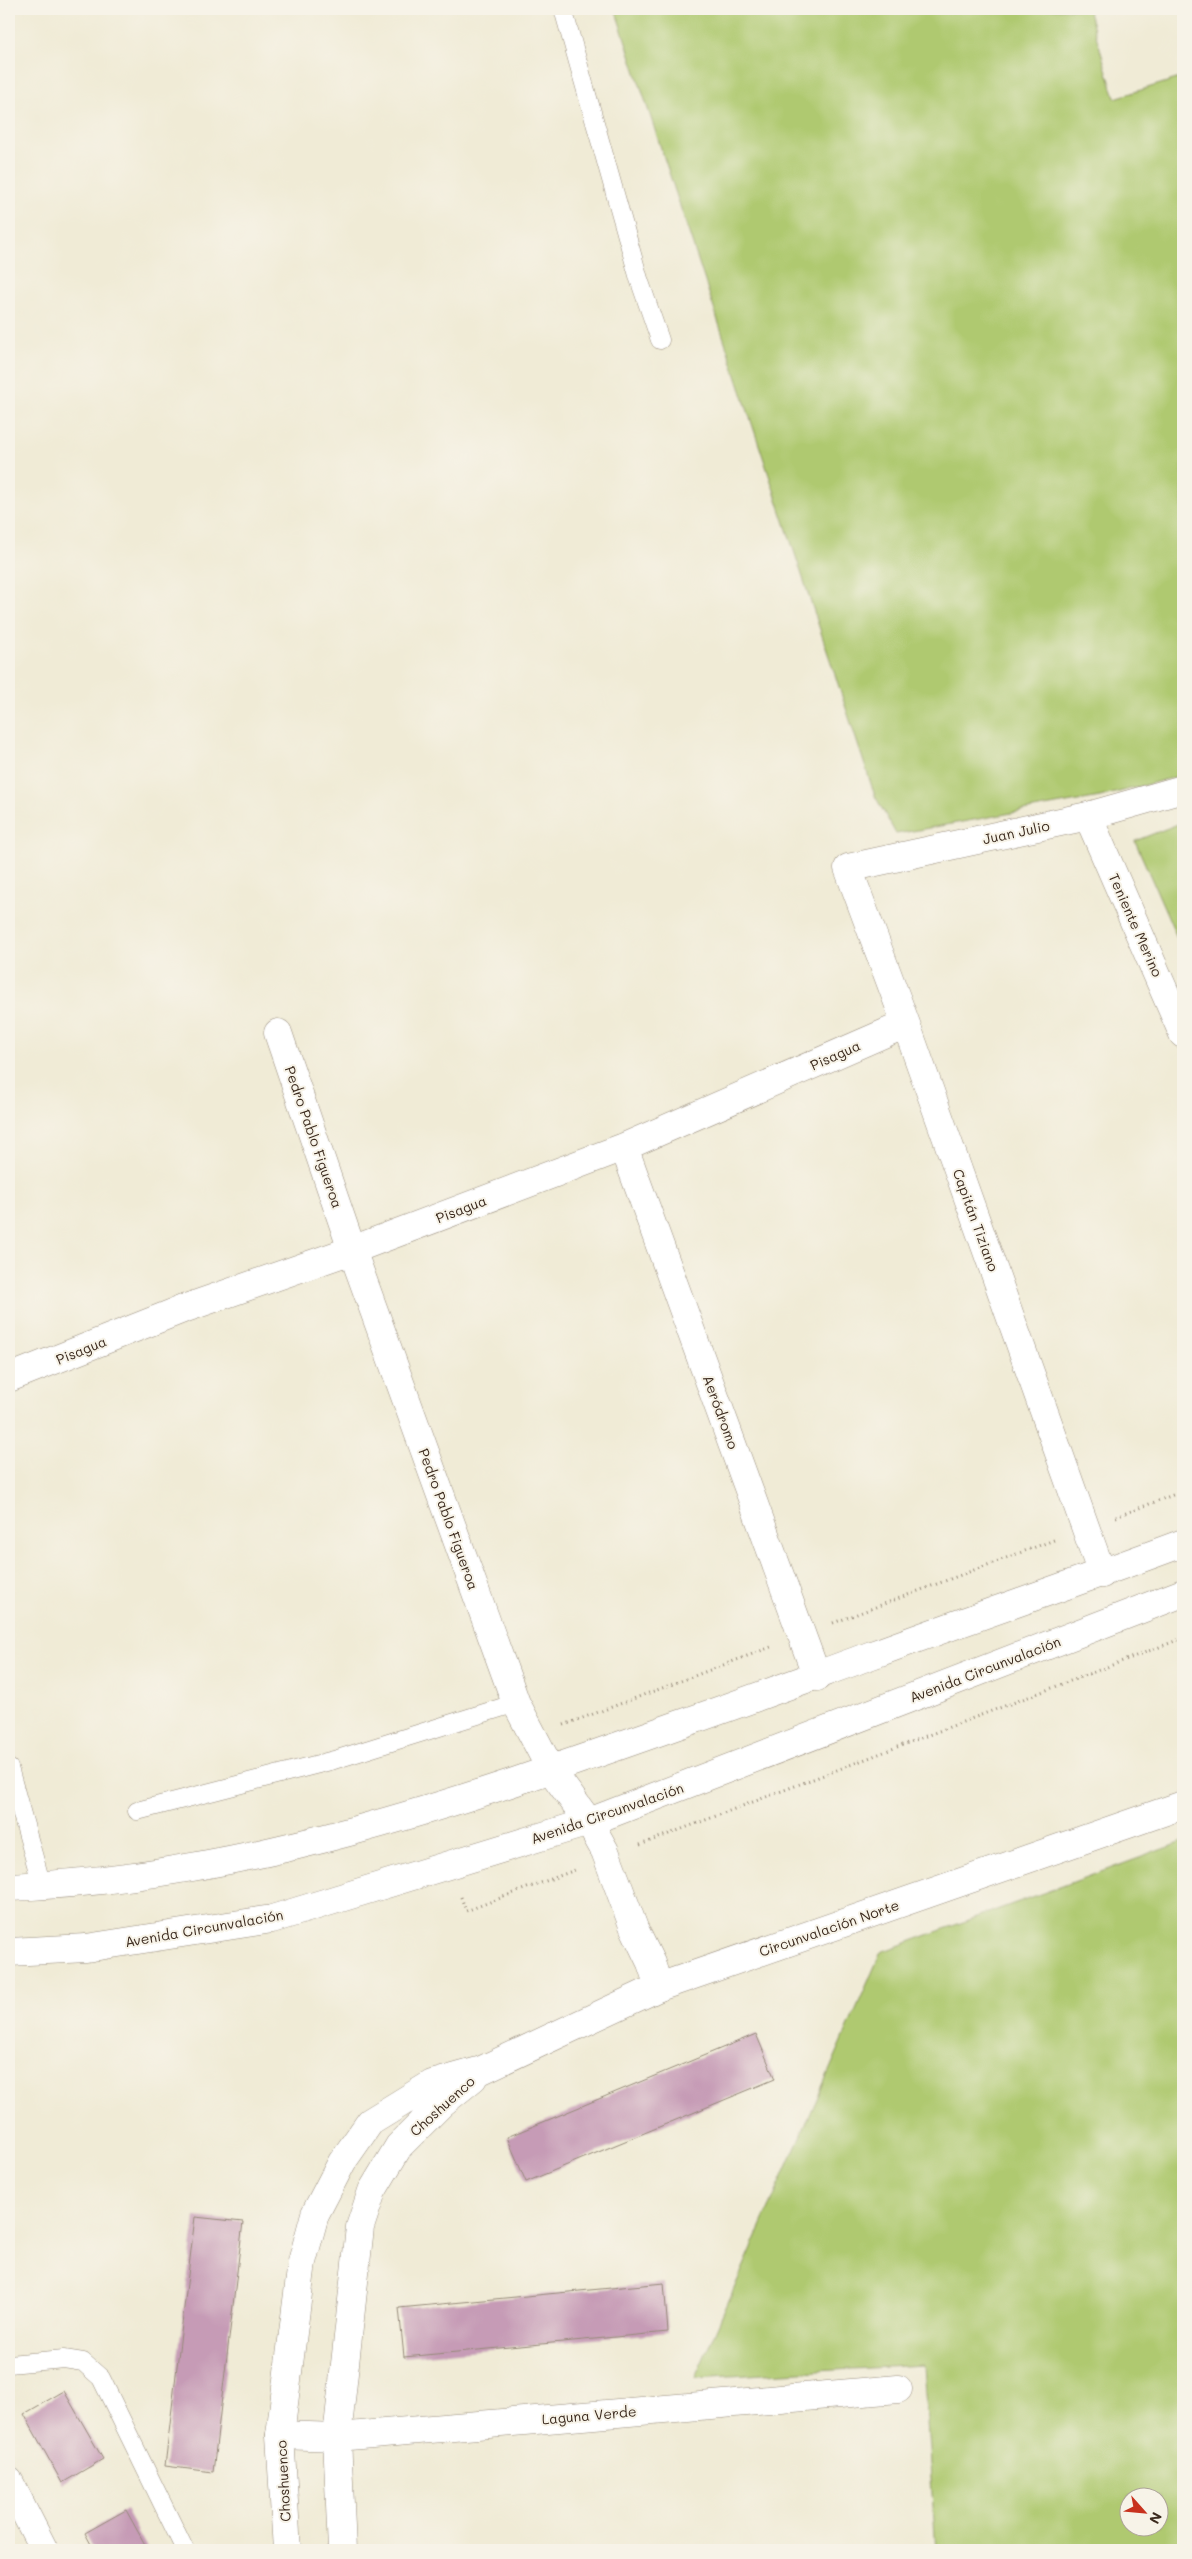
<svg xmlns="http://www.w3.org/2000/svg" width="1192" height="2559" viewBox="0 0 1192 2559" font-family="Mali,sans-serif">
  <rect width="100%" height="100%" fill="#f7f3e8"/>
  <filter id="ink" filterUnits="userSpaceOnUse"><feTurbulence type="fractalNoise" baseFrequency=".02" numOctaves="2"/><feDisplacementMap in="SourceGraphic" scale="10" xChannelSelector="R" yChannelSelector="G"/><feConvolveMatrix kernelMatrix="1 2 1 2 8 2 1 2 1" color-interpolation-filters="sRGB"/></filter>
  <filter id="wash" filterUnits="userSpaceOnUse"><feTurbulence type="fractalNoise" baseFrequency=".0096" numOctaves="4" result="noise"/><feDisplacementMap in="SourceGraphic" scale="20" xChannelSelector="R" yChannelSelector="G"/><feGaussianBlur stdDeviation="1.12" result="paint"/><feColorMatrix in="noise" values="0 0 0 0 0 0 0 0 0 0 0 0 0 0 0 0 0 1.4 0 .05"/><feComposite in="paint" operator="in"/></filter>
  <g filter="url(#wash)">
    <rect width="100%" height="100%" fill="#f0ebd6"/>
    <path fill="#afc96f" stroke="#757a46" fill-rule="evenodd" d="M615,9H1088L1115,98L1183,77V775L1100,797L896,834L875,796Z
      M1183,822V951L1135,841Z
      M1183,1842V2550H936L923,2365L695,2378L881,1952ZM1130,2496H1160V2526H1130Z"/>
    <g id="blocks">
      <path fill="#c69bb6" d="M756,2034L775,2079L526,2182L507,2137Z
        M195,2217L243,2222L213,2472L165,2466Z
        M664,2283L668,2332L404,2357L399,2308Z
        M64,2391L103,2459L62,2483L24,2414Z
        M126,2510L148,2550H94L85,2533Z"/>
    </g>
  </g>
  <g filter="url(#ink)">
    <use href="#blocks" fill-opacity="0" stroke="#968a7a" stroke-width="1"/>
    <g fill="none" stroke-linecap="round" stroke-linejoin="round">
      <defs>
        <path id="lane" d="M563,9L639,279L660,340
          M9,1768L42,1886
          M137,1811L334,1760L516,1703
          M9,2364L64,2359L83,2362L101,2378L185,2550"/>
        <path id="street" d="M1088,816L1183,1034
          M278,1033L352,1250L516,1703L551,1770L589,1822L605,1851L634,1928L651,1963L659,1987
          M624,1147L817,1677
          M9,1378L183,1309L352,1250L624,1147L906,1024
          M1102,1574L906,1024L848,868L1088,816L1183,789
          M280,2435L337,2437L898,2389
          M9,2481L44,2550"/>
        <path id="secondary" d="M287,2550L280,2435L302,2262L315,2214L342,2162L370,2122L432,2084L482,2070L659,1987L1183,1805
          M342,2550L337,2437L360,2227L372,2191L399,2146L442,2103L473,2078"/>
        <path id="primary" d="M9,1887C241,1879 461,1802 678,1725C742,1703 806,1679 869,1656C974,1617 1079,1582 1183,1543
          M9,1952L86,1948L272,1919L589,1822L1183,1593"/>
      </defs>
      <use href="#lane" stroke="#968a7a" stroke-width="19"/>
      <use href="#street" stroke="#968a7a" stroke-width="29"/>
      <use href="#secondary" stroke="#968a7a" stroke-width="29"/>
      <use href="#primary" stroke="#968a7a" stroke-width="29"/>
      <path stroke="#968a7a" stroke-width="3" stroke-dasharray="1 4" stroke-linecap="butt" d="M1116,1517L1183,1491
        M833,1623L1054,1540
        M564,1725L771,1647
        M640,1845L1183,1638
        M461,1897L466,1911L575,1870"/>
      <use href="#lane" stroke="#fff" stroke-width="18"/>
      <use href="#street" stroke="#fff" stroke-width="28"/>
      <use href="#secondary" stroke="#fff" stroke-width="28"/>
      <use href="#primary" stroke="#fff" stroke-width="28"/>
    </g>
  </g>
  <g text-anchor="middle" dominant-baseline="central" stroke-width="4" stroke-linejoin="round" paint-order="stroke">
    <g font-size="14" fill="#3b2a1e" stroke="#f7f3e8">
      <text transform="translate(1016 832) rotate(-12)">Juan Julio</text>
      <text transform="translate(1136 925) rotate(66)">Teniente Merino</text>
      <text transform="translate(835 1055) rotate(-24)">Pisagua</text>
      <text transform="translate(314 1137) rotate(71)">Pedro Pablo Figueroa</text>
      <text transform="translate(461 1209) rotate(-21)">Pisagua</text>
      <text transform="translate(976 1220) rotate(70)">Capitán Tiziano</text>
      <text transform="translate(81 1350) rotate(-22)">Pisagua</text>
      <text transform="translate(721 1412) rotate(70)">Aeródromo</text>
      <text transform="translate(449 1519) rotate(70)">Pedro Pablo Figueroa</text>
      <text transform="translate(985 1669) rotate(-21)">Avenida Circunvalación</text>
      <text transform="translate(607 1813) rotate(-19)">Avenida Circunvalación</text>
      <text transform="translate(204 1928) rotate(-10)">Avenida Circunvalación</text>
      <text transform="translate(829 1928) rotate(-19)">Circunvalación Norte</text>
      <text transform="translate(442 2106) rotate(-42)">Choshuenco</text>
      <text transform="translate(589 2415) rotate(-5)">Laguna Verde</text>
      <text transform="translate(283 2481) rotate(-93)">Choshuenco</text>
    </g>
  </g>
  <rect width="1192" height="2559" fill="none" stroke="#f7f3e8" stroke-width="30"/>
  <g transform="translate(1144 2512) rotate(117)"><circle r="24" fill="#f7f3e8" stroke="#aca397"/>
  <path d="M0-4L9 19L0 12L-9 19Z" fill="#c8321e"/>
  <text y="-8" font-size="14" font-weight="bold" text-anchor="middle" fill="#3b2a1e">N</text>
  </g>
</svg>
